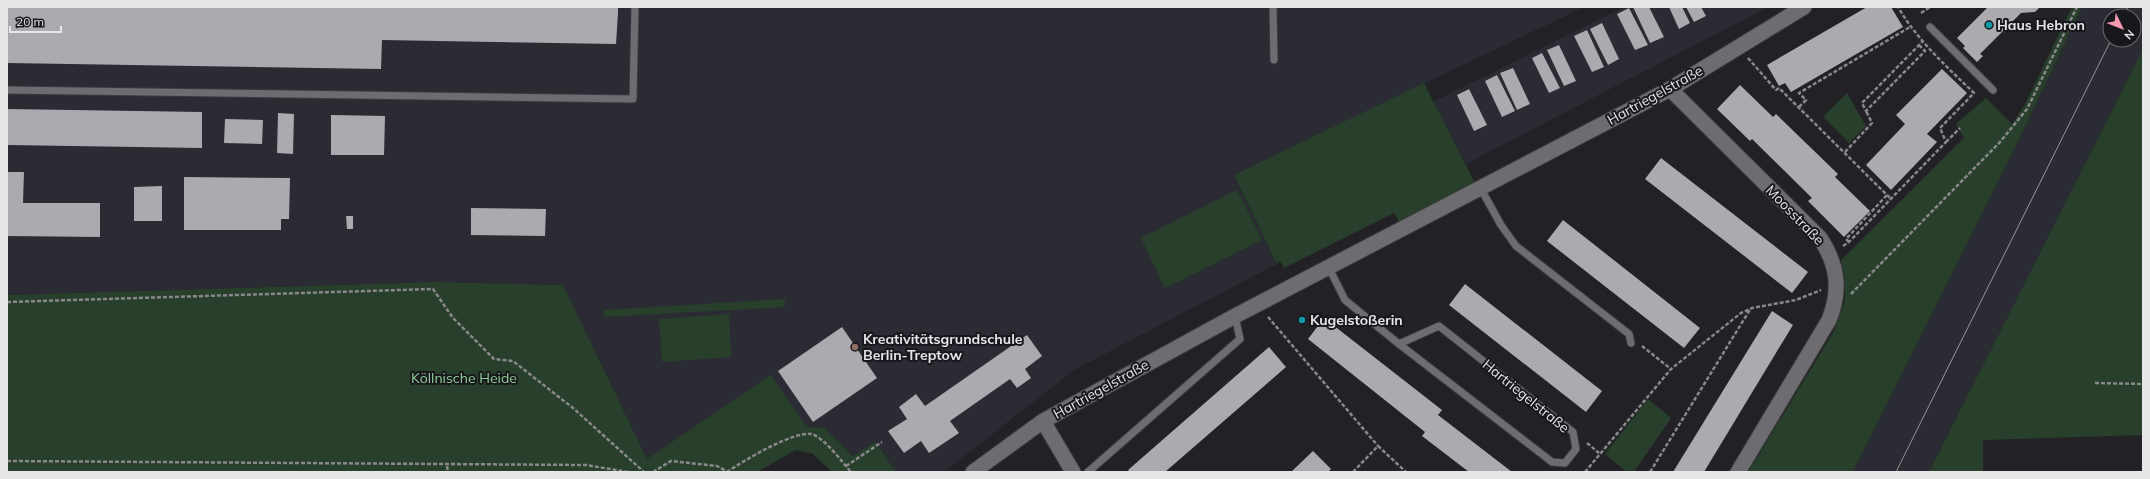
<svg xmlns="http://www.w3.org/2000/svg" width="2150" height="479" viewBox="0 0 2150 479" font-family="Mulish,sans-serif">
  <rect width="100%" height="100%" fill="#222125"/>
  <path fill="#2b2b34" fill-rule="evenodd" d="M7,7H1584L1234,175L1277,264L1074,370L944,472H896L875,441L853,456L822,426L818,428L806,426L647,459L563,285L435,282L7,295Z
    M1624,7H1768L1466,164L1433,102Z
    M2082,7H2143V49L1929,472H1853L2014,150ZM2110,16H2134V40H2110Z"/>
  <path fill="#283f2b" d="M2072,7H2082L2014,150L1853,472H1748L1834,331L1845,300V279L1841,260L1964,138L1956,124L1986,98L2012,124L2024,106Z
    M2143,49V435L1983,440V472H1929Z
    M1424,83L1476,185L1400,223L1394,213L1284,268L1280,261L1277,264L1234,175Z
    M1847,93L1866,126L1849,143L1823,117Z
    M1237,190L1262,240L1165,288L1141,238Z
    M435,282L563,285L647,459L771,375L806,426L818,428L822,426L853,456L875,441L896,472H832L813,454L796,450L757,472H7V295Z
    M785,299V307L604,317V310Z
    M729,314L731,357L662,362L659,319Z
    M1648,399L1671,418L1634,472H1627L1605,454Z"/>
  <path fill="#abaaaf" d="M7,7H618V13L616,44L382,40L381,69L7,63Z
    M1633,7H1649L1664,37L1650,43Z
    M1669,7H1682L1690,23L1679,29Z
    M1686,7H1701L1706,16L1694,22Z
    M1867,7H1891L1903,27L1791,92L1785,83L1779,86L1767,65Z
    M1988,7H2040L2035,12L2021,13L1980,54L1983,56L1977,62L1963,48L1965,46L1957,38Z
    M1629,8L1648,45L1635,50L1617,14Z
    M1602,23L1619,59L1608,65L1590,29Z
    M1587,30L1604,67L1592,72L1574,36Z
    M1559,45L1576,81L1564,86L1547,50Z
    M1542,53L1560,88L1549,93L1532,58Z
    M1513,68L1530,104L1517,110L1500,73Z
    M1942,69L1967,93L1927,134L1937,142L1891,190L1866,165L1905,124L1896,115Z
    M1497,75L1515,111L1502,117L1485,81Z
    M1740,85L1773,117L1776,114L1838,174L1835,177L1870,211L1844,237L1808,201L1812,198L1752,139L1750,141L1717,109Z
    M1469,89L1487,125L1474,131L1457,95Z
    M7,109L202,112V148L7,145Z
    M278,113L294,114L293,154L277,153Z
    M331,115L385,116L384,155H331Z
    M225,119L263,120L262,144L224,143Z
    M1661,158L1808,272L1792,293L1645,179Z
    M7,172H24L23,203H100V237L7,236Z
    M184,177L290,178L289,219H281V230H184Z
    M162,186V221H134V187Z
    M471,208L546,209L545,236L471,235Z
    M346,216H353V229H347Z
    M1563,220L1700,328L1684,348L1547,241Z
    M1465,284L1602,391L1586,412L1449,305Z
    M1772,311L1793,325L1782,343L1704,472H1673Z
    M1324,318L1442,410L1438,415L1512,472H1469L1422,436L1425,432L1308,339Z
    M842,327L877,378L813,422L778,371Z
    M1027,335L1042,356L1025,369L1031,378L1017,388L1010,379L950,421L959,433L929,453L921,441L904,453L888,431L907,419L899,407L916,394L925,406Z
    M1269,347L1286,367L1165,472H1130L1128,470Z
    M1313,451L1331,469L1328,472H1291Z"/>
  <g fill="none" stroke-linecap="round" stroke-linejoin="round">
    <defs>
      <path id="service" d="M1273,7L1274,60
        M1930,27L1993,90
        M7,90L633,99L635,7
        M1481,189L1501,225L1516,246L1629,334L1631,343
        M1329,268L1345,300L1399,344L1552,462L1565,463L1576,449L1573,432L1439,326L1399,344
        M1088,472L1240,339L1235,316"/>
      <path id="minor" d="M1670,89L1820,238C1838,265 1841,290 1829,320L1738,472
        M1043,421L1073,472
        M973,472L1043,421L1235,316L1670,89L1804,7"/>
    </defs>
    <use href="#service" stroke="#3b3b3e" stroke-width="9"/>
    <use href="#minor" stroke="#3b3b3e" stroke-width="17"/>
    <path stroke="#89898c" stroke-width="2.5" stroke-dasharray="4 2" stroke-linecap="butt" d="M1921,13L1930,7
      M1919,45L1925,51L1866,111L1862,103L1922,42
      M1748,58L1776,90L1779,88L1891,199
      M1799,107L1806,100L1799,93L1910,27
      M1946,142L1960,128
      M1845,152L1872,123L1866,111
      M1849,242L1846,239L1887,195
      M1843,246L1849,242L1946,142L1940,128L1974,93C1946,66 1918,41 1898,7
      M1851,294L2000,142L2027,109L2077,7
      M7,302L433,289L453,318L494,359L513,361L573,408L644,472
      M1268,317L1378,446
      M1642,346L1671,369
      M2095,383L2143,384
      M1587,443L1599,453
      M7,461L586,465L628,472
      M447,466L448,472
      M846,466L882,442
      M653,472L671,461L717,466L728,472
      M727,472C743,461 793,431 811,434C823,436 843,463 851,472
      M1353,472L1378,446L1406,472
      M1585,472L1671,369L1741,313L1752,308L1796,300L1821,290
      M1650,472L1751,308"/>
    <use href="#service" stroke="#6d6d71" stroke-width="7"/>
    <use href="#minor" stroke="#6d6d71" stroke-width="15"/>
    <path stroke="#959598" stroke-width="1" d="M2123,16L2128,7
      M1896,472L2111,40"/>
  </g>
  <g fill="#0f9aa8" stroke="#18181c" stroke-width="1.5">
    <circle cx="1989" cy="25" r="4"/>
    <circle cx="1302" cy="320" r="4"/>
  </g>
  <circle fill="#8d6e63" stroke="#18181c" stroke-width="1.5" cx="855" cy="347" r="4"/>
  <g text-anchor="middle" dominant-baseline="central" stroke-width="4" stroke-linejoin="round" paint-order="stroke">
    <g font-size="14" font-weight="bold" fill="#e7e7ea" stroke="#18181c" text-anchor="start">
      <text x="1997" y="25">Haus Hebron</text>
      <text x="1310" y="320">Kugelstoßerin</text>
      <text x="863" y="339">Kreativitätsgrundschule<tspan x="863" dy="16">Berlin-Treptow</tspan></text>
    </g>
    <g font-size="14" fill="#e7e7ea" stroke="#18181c">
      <text transform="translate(1655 95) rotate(-29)">Hartriegelstraße</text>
      <text transform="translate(1795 215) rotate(46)">Moosstraße</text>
      <text transform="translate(1101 389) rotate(-29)">Hartriegelstraße</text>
      <text transform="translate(1526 396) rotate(39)">Hartriegelstraße</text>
    </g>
    <g font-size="14" fill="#92d29b" stroke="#18181c">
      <text x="464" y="378">Köllnische Heide</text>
    </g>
  </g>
  <rect width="2150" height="479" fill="none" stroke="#e7e7ea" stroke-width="16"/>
  <g transform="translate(2122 28) rotate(133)"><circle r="19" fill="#18181c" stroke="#6b6b6e"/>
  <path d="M0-3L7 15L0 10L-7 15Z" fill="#f19ab1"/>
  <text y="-6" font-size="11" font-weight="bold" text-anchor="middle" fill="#e7e7ea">N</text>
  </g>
  <path d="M10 26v6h51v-6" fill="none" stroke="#e7e7ea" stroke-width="2"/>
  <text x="16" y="26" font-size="12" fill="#e7e7ea" stroke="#18181c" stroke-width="3" paint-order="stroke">20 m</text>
</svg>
